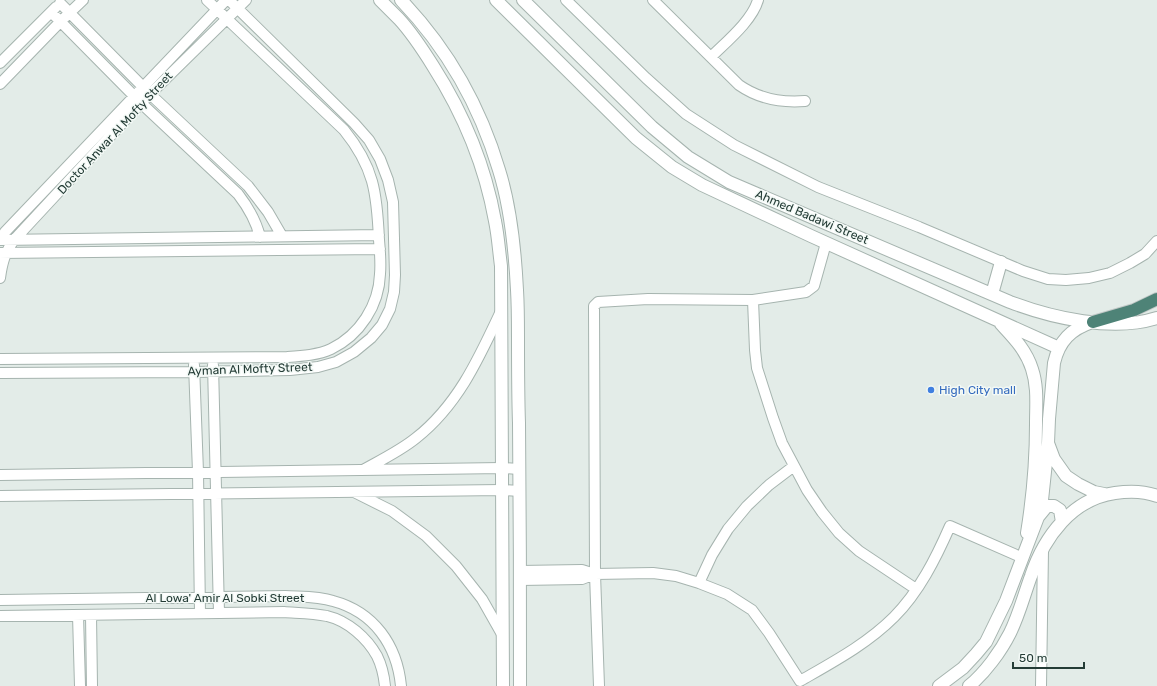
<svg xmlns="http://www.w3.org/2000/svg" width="1157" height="686" viewBox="0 0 1157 686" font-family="Rubik,sans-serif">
  <rect width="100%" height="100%" fill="#e3ece8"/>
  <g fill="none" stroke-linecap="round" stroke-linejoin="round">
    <defs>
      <path id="minor" d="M566,0L646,78L686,114L734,145L818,187L919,227L1023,271L1048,279L1066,280L1089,278L1110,273L1130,263L1145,254L1157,241
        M653,0L739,85C759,99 780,103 805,101
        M60,3L150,94L248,186L268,212L282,236
        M51,12L141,103L238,194C248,207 256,220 260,237
        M711,57C726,42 752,21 758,0
        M0,63L56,7
        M0,84L61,21L83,0
        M0,239L5,232L226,0
        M0,240L379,235
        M0,253L380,249
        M0,278C2,263 5,252 14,240L141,103L246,0
        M753,300L755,350L757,368L773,418L782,443L807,490L822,512L839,533L859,551L916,589
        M0,359L287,357C302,356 318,355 331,349C360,335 379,305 380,274C381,263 380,251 379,240C377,193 374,167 344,130L207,0
        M194,365L198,472L200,613
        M213,365L219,613
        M0,373L195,372L290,370L318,367L336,362L354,352L371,338L382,325L390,309L394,292L395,275L393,202L388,180L380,159L369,140L354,123L229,0
        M363,470C381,460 400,451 416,438C458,405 479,358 501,311
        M0,475L502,468L519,469
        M356,493L392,511L426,536L456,566L482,599L503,636
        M0,496L502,490L520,491
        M520,571L582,570L595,574
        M520,580L582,579L595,574L653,573L676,576L699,583L727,594L752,610L769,633L800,681C833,662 867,644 894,617C919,592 936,558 950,526L1023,558
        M699,583L712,555L728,529L747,506L769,485L794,466
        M0,600L285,596C301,597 318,596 333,601C374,612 397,645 401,686
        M78,615L80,686
        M91,615L92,686
        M0,616L284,612C298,613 313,613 327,616C348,621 367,638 377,656C382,666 384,676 385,686
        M599,686L595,574L594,306L598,302L648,299L753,300L806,292L814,286L826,243
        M1041,686L1043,550"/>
      <path id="tertiary" d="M380,0C386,6 393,13 399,19C412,33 423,50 433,66C463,113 485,165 495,221C498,235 499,251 501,266L503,686
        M401,0C447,48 480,106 499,170C511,208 515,250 517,290C518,306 518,322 518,337C518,366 518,395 519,423C520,511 520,598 520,686
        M496,0L636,138L672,167L702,185L811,236L1059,348
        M523,0L652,127L688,157L729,182L1010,302C1052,318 1113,332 1157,318
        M992,294L1001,262
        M1092,322C1071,329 1059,341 1054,363L1049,419L1048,443L1054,459L1066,476L1078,484L1094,492L1104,494
        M1001,324C1014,338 1026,350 1032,369C1038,387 1036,405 1036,424C1036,460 1033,496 1027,533
        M1038,517L1047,506H1054L1060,510L1062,522
        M939,686L963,668L976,654L986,642L1006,601L1038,517L1042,500L1048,443
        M969,686C985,673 1001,651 1010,633C1019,615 1024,595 1031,576C1044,537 1072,499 1115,493C1129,491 1144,491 1157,496"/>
      <path id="trunk" d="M1093,322L1134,310L1157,299"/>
    </defs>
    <use href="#minor" stroke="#a6b4af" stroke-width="12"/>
    <use href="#tertiary" stroke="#a6b4af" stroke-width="14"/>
    <use href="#trunk" stroke="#c2c8c7" stroke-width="14"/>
    <use href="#minor" stroke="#fff" stroke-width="10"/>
    <use href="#tertiary" stroke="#fff" stroke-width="12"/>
    <use href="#trunk" stroke="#4e8377" stroke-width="12"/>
  </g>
  <circle fill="#3f7fe0" stroke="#f3f9f6" stroke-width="1.5" cx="931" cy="390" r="4"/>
  <g text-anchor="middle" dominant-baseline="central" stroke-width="3" stroke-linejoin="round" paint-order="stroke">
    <g font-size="12" fill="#243c36" stroke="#f3f9f6">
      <text transform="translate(115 133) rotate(-47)">Doctor Anwar Al Mofty Street</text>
      <text transform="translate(812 217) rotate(23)">Ahmed Badawi Street</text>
      <text transform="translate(250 369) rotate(-2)">Ayman Al Mofty Street</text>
      <text x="225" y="598">Al Lowa' Amir Al Sobki Street</text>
    </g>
    <g font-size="12" fill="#366cbe" stroke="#f3f9f6" text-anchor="start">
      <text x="939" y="390">High City mall</text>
    </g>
  </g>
  <path d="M1013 662v6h71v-6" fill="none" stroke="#243c36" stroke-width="2"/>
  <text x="1019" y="662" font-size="12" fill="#243c36" stroke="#f3f9f6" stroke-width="3" paint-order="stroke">50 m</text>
</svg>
